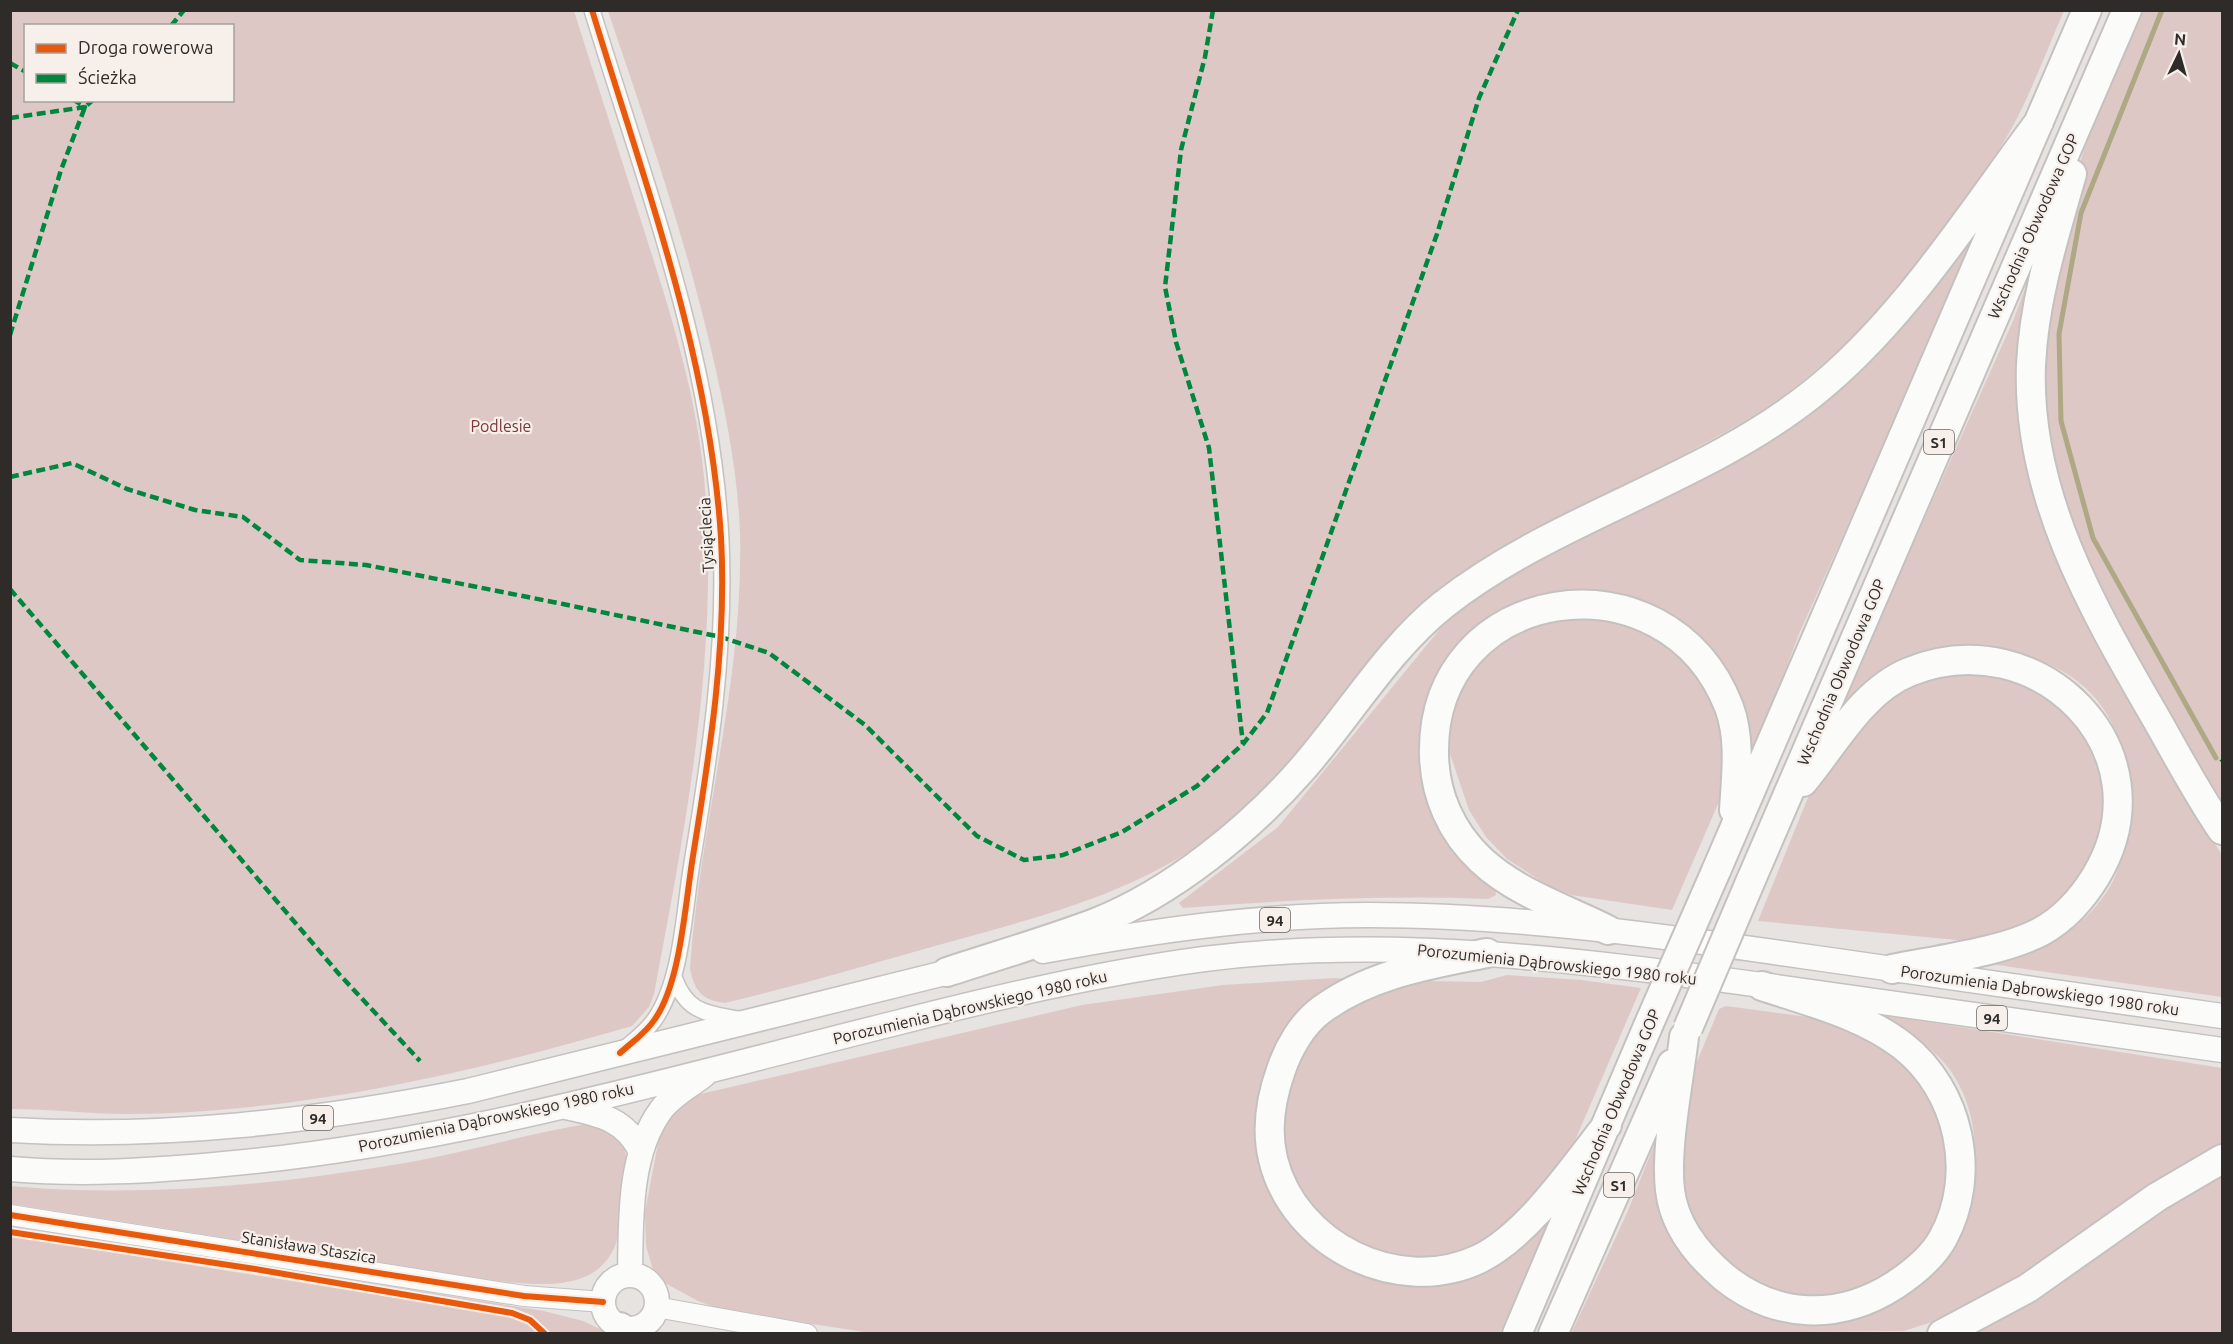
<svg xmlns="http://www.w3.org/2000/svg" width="2233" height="1344" viewBox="0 0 2233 1344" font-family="Ubuntu,sans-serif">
  <rect width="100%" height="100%" fill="#e6e3e0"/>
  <path fill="#dec8c6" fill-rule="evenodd" d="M10,11H574C597,83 620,155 643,227C669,308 696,392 704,477C720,651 686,824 654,994L649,1007L632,1026C470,1073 298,1113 128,1114C89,1114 50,1109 11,1109ZM26,26H232V100H26Z
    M608,11H2064C2048,47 2034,86 2015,122C1994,161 1969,195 1943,230C1885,308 1821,378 1736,426C1703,444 1669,463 1636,480C1576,510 1515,534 1460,575C1428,599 1403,632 1377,663C1332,716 1289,771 1236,817C1151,891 1042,916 935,946C865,966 796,986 725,1003C702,1000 694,991 690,968C700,823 744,681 740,534C738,472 725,409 711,349C684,234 646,123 608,11Z
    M2140,11H2222V809L2118,624L2077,541L2050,462L2041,374L2062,222L2084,150Z
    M1983,222L1799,634L1754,753L1749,755C1732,725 1716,694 1699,663C1692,651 1686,634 1677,623C1664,608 1640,601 1621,596C1508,567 1414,652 1422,766C1423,786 1427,809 1437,827C1450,851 1475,868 1495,884L1496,895L1488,899C1386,895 1284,900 1183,908L1179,903L1278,827L1448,619L1493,581L1731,462Z
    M2032,269L2022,414L2188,801L2222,855V997L1983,963C2005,956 2032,952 2053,941C2079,928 2106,900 2117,872C2138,820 2134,744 2096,699C2072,670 2033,654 1996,649C1973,646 1948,644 1924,652C1888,665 1860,699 1832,725L2013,321Z
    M1597,616L1666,639L1688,660L1716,713L1725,746L1721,797L1672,910L1571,895L1547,885L1507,859L1486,837L1469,810L1450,754L1448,726L1454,700L1481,656L1525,625Z
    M1960,671L1997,672L2073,710L2104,775L2105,817L2094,862L2048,917L1978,942L1758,921L1811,790L1842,744L1906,683Z
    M1507,975L1581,980L1641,988L1573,1145L1544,1190L1491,1240L1450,1257L1399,1259L1344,1240L1317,1212L1292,1173L1282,1127L1292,1073L1312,1040L1341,1010L1375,993L1425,981L1481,982Z
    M1334,978L1347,979L1323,998L1262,1148L1343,1266L1379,1281L1424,1284L1552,1216L1500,1333H871L722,1310L698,1301L665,1283L653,1270L646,1246L645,1212L661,1128L684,1101L692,1096L1082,1005L1223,985Z
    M1726,1006L1816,1018L1861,1034L1913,1069L1942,1117L1949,1189L1923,1252L1863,1291L1798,1301L1737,1272L1699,1233L1682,1192L1680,1173L1693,1071L1719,1009Z
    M1877,1014L2222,1068V1146L1966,1311L1904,1331L1571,1334L1627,1213L1658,1135C1662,1159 1665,1183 1668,1207C1669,1216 1669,1226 1672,1234C1681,1262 1703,1278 1725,1294C1799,1344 1897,1326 1950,1254C1970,1227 1976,1182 1975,1149C1974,1123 1968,1098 1954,1076C1937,1048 1904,1031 1877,1014Z
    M592,1123C608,1129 620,1134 625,1151C629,1166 621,1228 616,1243C612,1255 604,1265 594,1272C568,1289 527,1284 498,1281L11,1204L10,1186C142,1198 275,1185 405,1163C468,1152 529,1133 592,1123Z
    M2222,1170V1333L1967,1334L2048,1291L2141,1221Z
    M10,1225L544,1311L583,1321L609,1333H551L532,1317L519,1311L254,1265L11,1228Z
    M10,1236L510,1316L527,1322L540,1333H11Z"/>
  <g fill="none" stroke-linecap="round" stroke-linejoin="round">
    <path stroke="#afa885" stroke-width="5" d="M2162,10L2081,213L2059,334L2061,421L2093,538L2216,758"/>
    <defs>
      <path id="minor" d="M592,10C645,184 712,357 721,540C726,649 710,756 692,863C684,910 682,980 655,1019C647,1031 635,1040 624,1049
        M674,977C687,1014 708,1013 742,1020"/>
      <path id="tertiary" d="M10,1215L524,1296L603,1302
        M656,1307L807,1334"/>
      <path id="primary" d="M1043,951C1150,931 1260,915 1369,915C1517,915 1663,936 1809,957C1947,977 2085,996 2222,1016
        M566,1107C599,1114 626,1119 641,1152
        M10,1130C165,1139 317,1121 468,1091L965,968
        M10,1169C82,1175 152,1171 224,1164C452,1144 674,1078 896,1023C998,997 1100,973 1204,959C1395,935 1587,961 1776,987C1925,1008 2074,1029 2222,1050
        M630,1275C631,1223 628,1155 661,1110C671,1096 690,1086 704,1075
        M603 1302a27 27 0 1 1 54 0a27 27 0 1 1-54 0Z"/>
      <path id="motorway" d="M2072,174C2054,237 2034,299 2031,365C2026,496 2094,611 2157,720C2178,757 2198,795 2222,830
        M1803,782C1834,745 1862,691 1909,672C2038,619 2171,751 2096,876C2082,899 2065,918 2042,931C2003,952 1937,960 1892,969
        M1716,871L2087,10
        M1751,880L2127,10
        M1608,930C1566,909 1515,892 1481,860C1451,832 1435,795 1434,755C1430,583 1667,547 1729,707C1741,739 1736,776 1734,810
        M1487,953C1428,965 1370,974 1321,1010C1302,1024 1288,1049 1281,1070C1271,1098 1266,1130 1273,1159C1294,1246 1399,1297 1479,1259C1528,1235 1573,1168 1607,1125
        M947,972C996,956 1047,941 1095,923C1172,893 1251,828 1304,767C1349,715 1389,648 1443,605C1555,517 1700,483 1812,394C1902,323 1970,214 2039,122
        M1684,1037C1679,1081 1665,1148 1670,1190C1674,1225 1698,1255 1724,1277C1776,1319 1839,1321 1895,1285C1913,1273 1933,1257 1943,1238C1978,1174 1959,1090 1903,1046C1863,1015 1810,1002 1762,986
        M620,1327L630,1334
        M1517,1334L1648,1026
        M1553,1334L1672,1064
        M1942,1334L2028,1288L2157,1197L2222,1159"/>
    </defs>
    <use href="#minor" stroke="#c4c1bf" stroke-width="18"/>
    <use href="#tertiary" stroke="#c4c1bf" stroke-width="22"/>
    <use href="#primary" stroke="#c4c1bf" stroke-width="27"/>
    <use href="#motorway" stroke="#c4c1bf" stroke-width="32"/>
    <use href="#minor" stroke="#fbfbfa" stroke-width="15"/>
    <use href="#tertiary" stroke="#fbfbfa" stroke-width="20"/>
    <use href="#primary" stroke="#fbfbfa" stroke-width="24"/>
    <use href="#motorway" stroke="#fbfbfa" stroke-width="28"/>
    <defs>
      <path id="motorway-bridge" d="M1648,1026L1716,871
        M1688,1028L1751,880"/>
    </defs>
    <use href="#motorway-bridge" stroke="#c4c1bf" stroke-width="32" stroke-linecap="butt"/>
    <use href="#motorway-bridge" stroke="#fbfbfa" stroke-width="28"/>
    <path stroke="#00873e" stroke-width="4.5" stroke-dasharray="9 4.5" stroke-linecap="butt" d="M1213,10L1205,57L1181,150L1165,287L1176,342L1209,448L1243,744
      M171,26L184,10
      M10,63L26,72
      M10,118L85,107L74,100
      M10,335L61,170L85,107L93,100
      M10,477L72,463L127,489L195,510L243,517L300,560L366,565L563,604L721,637L769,653L865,725L977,836L1024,860L1063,855L1122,832L1197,786L1243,744L1267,713L1437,234L1479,98L1518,10
      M10,589L339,974L420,1061
      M2221,762L2222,761"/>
    <defs>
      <path id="cycleway" d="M592,10C645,184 709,355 721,537C727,645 710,751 693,856C685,904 681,981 655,1019C646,1033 632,1042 620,1053
        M10,1215L524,1296L603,1302
        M10,1232L255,1269L512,1313L530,1320L545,1334"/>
    </defs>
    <use href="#cycleway" stroke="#f7efe9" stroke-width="10"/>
    <use href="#cycleway" stroke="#e8590c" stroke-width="6"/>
  </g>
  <g text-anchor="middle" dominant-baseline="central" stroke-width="4.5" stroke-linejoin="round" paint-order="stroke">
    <g fill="#f7efe9" stroke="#6a6663" stroke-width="1.5">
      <rect x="1924" y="430" width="30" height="24" rx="4.5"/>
      <rect x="1260" y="908" width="30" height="24" rx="4.5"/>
      <rect x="1977" y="1006" width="30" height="24" rx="4.5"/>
      <rect x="303" y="1106" width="30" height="24" rx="4.5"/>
      <rect x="1604" y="1173" width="30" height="24" rx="4.5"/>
    </g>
    <g font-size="15" font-weight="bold" fill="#2e2b29">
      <text x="1939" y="442">S1</text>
      <text x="1275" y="920">94</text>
      <text x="1992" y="1018">94</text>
      <text x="318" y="1118">94</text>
      <text x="1619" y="1185">S1</text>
    </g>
    <g font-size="16" fill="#2e2b29" stroke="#f7efe9">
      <text transform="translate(2033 226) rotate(-66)">Wschodnia Obwodowa GOP</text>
      <text transform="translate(706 535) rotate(-93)">Tysiąclecia</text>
      <text transform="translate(1841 672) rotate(-67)">Wschodnia Obwodowa GOP</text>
      <text transform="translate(1557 964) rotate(6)">Porozumienia Dąbrowskiego 1980 roku</text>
      <text transform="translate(2040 990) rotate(8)">Porozumienia Dąbrowskiego 1980 roku</text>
      <text transform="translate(970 1007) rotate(-13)">Porozumienia Dąbrowskiego 1980 roku</text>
      <text transform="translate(1616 1102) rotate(-67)">Wschodnia Obwodowa GOP</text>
      <text transform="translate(496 1117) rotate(-12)">Porozumienia Dąbrowskiego 1980 roku</text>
      <text transform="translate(309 1247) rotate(9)">Stanisława Staszica</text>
    </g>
    <g font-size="16" fill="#7d3639" stroke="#f7efe9">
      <text x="501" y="426">Podlesie</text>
    </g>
  </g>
  <rect width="2233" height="1344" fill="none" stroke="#2e2b29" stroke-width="24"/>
  <rect x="24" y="24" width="210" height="78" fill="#f7efe9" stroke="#a7a19c" stroke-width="1.5"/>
  <rect x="36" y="44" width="30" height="9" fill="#e8590c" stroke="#a7a19c" stroke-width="1.5"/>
  <text x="78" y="54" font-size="18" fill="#2e2b29">Droga rowerowa</text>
  <rect x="36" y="74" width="30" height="9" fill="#00873e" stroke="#a7a19c" stroke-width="1.5"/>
  <text x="78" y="84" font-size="18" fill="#2e2b29">Ścieżka</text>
  <g transform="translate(2179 54) rotate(5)" stroke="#f7efe9" stroke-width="4.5" paint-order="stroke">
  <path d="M0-4.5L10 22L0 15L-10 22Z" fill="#2e2b29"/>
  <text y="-9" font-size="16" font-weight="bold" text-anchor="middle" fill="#2e2b29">N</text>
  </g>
</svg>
